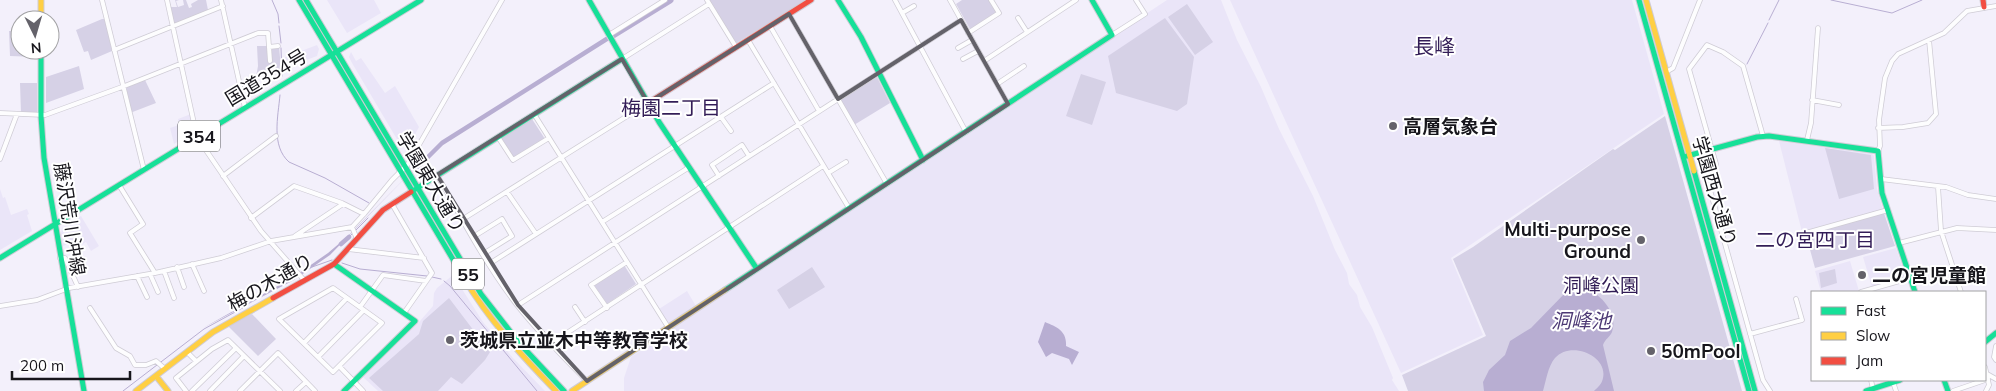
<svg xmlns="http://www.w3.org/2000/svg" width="1996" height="391" viewBox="0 0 1996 391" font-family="Mulish,'Noto Sans JP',sans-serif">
  <rect width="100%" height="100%" fill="#f3f0fb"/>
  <path fill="#eae5f8" d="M327,0H374L381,13L347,33Z
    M1167,0H1221L1237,40L1261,87L1279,129L1313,196L1335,250L1347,273L1349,284L1357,295L1360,307L1372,327L1393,378L1392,380L1399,391H624V378L631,357L670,332L669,330Z
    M1230,0H1632L1664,114L1451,258L1483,335L1401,373Z
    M317,45L319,49L317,56L285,68L283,58Z
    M351,52L356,61L361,58L385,93L395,86L419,127L412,140L401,146L352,63L349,57Z
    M191,114L194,131L174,144L170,128L179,125L178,119Z
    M1779,141L1872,154L1874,156L1877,189L1883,210L1802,232Z
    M0,189L3,198L5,197L11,215L27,209L29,214L27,215L32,231L0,250Z
    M81,216L99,246L91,251L86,242L75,249L70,243L63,246L61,233L62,228Z
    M1896,248L1906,278L1872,287L1863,257Z
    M1850,261L1859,291L1821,292L1815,271Z
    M453,275L483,322L513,358L545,391H378L363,377L420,321L433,306L434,293L437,288Z
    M687,291L696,306L669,324L659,309Z"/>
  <path fill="#d6d1e6" d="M169,0L171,7H177L175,0H179L176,1L178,7L184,5L183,0H186L189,8L192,7L191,4L198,0H206L208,10L174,25Z
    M709,0H807L736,43Z
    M962,0H989L997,13L970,29L956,4Z
    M1187,4L1213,42L1195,55L1168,17Z
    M1165,18L1194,57L1187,104L1177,111L1116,93L1108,56Z
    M102,19H105L112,51L91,60L88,51L84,52L76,30Z
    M9,31H20V50H25L27,53L37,50V57L10,56Z
    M257,46H279L281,69L256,77L258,66Z
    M79,66L84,89L46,103V77Z
    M1081,74L1106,82L1092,125L1066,116Z
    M877,77L890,103L854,125L840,100Z
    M145,80L156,103L130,113L125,87Z
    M20,83H37V114L21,113Z
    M1665,116L1742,391H1408L1402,375L1486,336L1453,259L1473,247L1613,149L1615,150Z
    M532,119L545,139L514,159L501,139Z
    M1825,148L1871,155L1874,189L1839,199Z
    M1884,213L1895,246L1815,268L1806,235Z
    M624,265L636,284L607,304L594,285Z
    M812,267L825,287L789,309L777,290Z
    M1835,269L1837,283L1821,288L1819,273Z
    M449,298L490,352L485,360L462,384L451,377L438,391H383L369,378L419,334L423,321Z
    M252,314L276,339L258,356L228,326Z"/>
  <path fill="#b8aed2" d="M414,169L330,255L294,280L203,328L292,278L328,253L348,236Z
    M1580,287C1598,290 1619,312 1612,332C1610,337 1605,339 1603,345L1614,391H1594C1598,387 1602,384 1603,378C1608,356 1571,340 1555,358C1548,366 1546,381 1543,391H1484L1483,382L1489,370L1505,355L1510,341L1531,328L1568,290Z
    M1045,322C1057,327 1067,331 1066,346L1079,352L1072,365L1069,359L1052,353L1046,357L1038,342Z"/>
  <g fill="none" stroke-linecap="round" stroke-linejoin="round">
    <path stroke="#b8aed2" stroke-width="1" d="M272,0L278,14L279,23
      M1831,0L1892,13L1922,0
      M1769,20L1779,0
      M279,26L281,43
      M281,48L282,76
      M1747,64L1768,23
      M280,95C278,117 271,146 289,162L325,178L369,203
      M349,237L368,218
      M342,263L360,269L427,276
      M312,267L332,260
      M432,277L441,279
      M444,281L450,286L537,391
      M123,391L204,329L248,305"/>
    <path stroke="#b8aed2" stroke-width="4.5" d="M415,170L442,143L613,35
      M341,244L349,237"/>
    <path stroke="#b8aed2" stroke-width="7" d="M613,35L670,0"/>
    <defs>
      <path id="street" d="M102,0L144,170
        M167,0L197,137L261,231L304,280
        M221,0L245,108
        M707,0L736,47
        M895,0L966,132
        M950,0L1008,104
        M902,13L914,6
        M789,14L887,184
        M1018,18L1027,32
        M770,26L819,111
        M968,33L999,13L991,0
        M609,35L665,0
        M1112,35L1145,14L1136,0
        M748,40L849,208
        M269,47L278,46
        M958,48L972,40
        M114,50L223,6
        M622,59L709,4
        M963,59L978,51
        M984,61L1076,0
        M1666,72L1673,68L1700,0
        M997,84L1024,66
        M1812,100L1839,105
        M0,113L45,115L122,87L258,33H268L270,61
        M534,114L668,327
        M721,117L731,131
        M1878,128L1903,127L1928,123L1936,114L1929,40
        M1763,136L1743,66L1723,52L1707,45L1689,69L1716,164L1710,190L1763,380L1770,391
        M498,137L513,160L549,138
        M1807,140L1811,123L1818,28
        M1878,151L1880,146L1879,120L1885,78L1892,61L1898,54L1944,33L1967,11L1996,6
        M0,159L17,114
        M828,173L846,162
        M437,175C462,219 486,265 517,305C538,332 563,357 587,381
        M223,176L276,136
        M719,176L712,165L742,145L749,156
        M1881,179L1946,187L1968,195L1996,199
        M119,185L143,224L130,233L155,273
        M1938,187L1941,231L1961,292
        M507,192L536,234
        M392,204L432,273L404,313
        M251,218L294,186L342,203L364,214
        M463,219L648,103
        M602,222L688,168
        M352,227L357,239
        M1806,233L1888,210
        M295,236L343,204
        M473,237L502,219L512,236L483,254
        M1899,243L1957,228L1996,230
        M348,249L424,258
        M60,258H65L78,287
        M192,264L204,291
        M489,264L774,83
        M177,267L184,287
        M164,271L174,298
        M150,274L158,292
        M137,276L147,297
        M333,288L382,323L333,372L279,319Z
        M1861,292L1910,278
        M518,305L961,20
        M0,306L37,300L69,288L155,273L221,258L271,241L352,227L364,214L392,180L408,164L502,0
        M360,307L383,275L426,281
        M575,307L585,322
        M90,308L116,348L130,356L135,365H146L156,361L164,368
        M607,308L591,285L627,262
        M1750,334L1802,320L1796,299
        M304,343L347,298
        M550,344L823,166
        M1996,346L1994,357L1996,360
        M187,352L196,361
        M318,357L364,310
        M339,366L363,391
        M1985,367L1989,385L1986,391
        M1987,374L1996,379
        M1871,380L1873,389
        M1893,382L1896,391
        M186,391L176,378L212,349L228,340L280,391
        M192,391L236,348
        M210,391L244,356
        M240,391L278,353L315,391
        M296,391L306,382
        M1953,391L1988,379"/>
      <path id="fast" d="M299,0L464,278
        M306,0L481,294L520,344L564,391
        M589,0L659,122L757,269
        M838,0L861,37L923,160
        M1639,0L1749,391
        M41,50V116L44,158L84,391
        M1687,156L1757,137L1769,136L1878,151L1882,193L1915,292
        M1694,171L1755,391
        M411,192L622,59
        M0,258L421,0
        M334,264L415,321L344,391
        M725,290L1112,35L1092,0
        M1985,342L1996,333
        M1944,380L1948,391
        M1866,391L1900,380"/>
      <path id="slow" d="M41,0V20
        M1646,0L1694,171
        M464,278C489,320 522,356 556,391
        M156,376L168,391
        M136,391L213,332L273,298
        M572,391L725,290"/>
      <path id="jam" d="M1983,0L1984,7
        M648,103L811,0
        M273,298L334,264L383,210L411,192"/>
    </defs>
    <use href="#street" stroke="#cfccd5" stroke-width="5.5"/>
    <use href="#fast" stroke="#cfccd5" stroke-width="7"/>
    <use href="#slow" stroke="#cfccd5" stroke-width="7"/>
    <use href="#jam" stroke="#cfccd5" stroke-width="7"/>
    <use href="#street" stroke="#fdfdfe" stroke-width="4"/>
    <use href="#fast" stroke="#16e098" stroke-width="5"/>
    <use href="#slow" stroke="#ffcf43" stroke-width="5"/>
    <use href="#jam" stroke="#f24e42" stroke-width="5"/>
  </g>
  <path fill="none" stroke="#64626a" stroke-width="4" stroke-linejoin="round" d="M789,14L838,99L961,20L1008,104L587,381L518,305L437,175L622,59L648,103Z"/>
  <g fill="#64626a" stroke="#fff" stroke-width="2">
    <circle cx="1393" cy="126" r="5"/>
    <circle cx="1641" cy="240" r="5"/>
    <circle cx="1862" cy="275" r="5"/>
    <circle cx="450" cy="340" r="5"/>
    <circle cx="1651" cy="351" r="5"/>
  </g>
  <g text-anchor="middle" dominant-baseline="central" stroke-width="4" stroke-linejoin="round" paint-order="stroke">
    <g fill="#fff" stroke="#5d5c60" stroke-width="1">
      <rect x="178" y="120.5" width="42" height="31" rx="4"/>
      <rect x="452" y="258.5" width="32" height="31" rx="4"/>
    </g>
    <g font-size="18" font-weight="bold" fill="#17161c">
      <text x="199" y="136">354</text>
      <text x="468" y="274">55</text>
    </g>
    <g font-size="19" fill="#17161c" stroke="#fff">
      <text transform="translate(266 77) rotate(-31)">国道354号</text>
      <text transform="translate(431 182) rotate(59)">学園東大通り</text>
      <text transform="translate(1715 191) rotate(74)">学園西大通り</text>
      <text transform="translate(70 219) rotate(81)">藤沢荒川沖線</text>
      <text transform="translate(270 282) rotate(-30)">梅の木通り</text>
    </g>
    <g font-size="19" font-weight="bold" fill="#17161c" stroke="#fff" text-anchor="start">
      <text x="1403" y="126">高層気象台</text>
      <text x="1631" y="229" text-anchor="end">Multi-purpose<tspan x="1631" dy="22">Ground</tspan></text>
      <text x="1872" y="275">二の宮児童館</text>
      <text x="460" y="340">茨城県立並木中等教育学校</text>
      <text x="1661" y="351">50mPool</text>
    </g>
    <g font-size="19" fill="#301b54" stroke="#fff">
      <text x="1601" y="285">洞峰公園</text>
    </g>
    <g font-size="20" fill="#331d57" stroke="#fff">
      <text x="671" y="107">梅園二丁目</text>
      <text x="1815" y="239">二の宮四丁目</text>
    </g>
    <g font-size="20" font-style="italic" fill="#4d3975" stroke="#fff">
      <text x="1581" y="320">洞峰池</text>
    </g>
    <g font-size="21" fill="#331d57" stroke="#fff">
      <text x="1434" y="46">長峰</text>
    </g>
  </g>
  <rect x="1811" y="291" width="175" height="90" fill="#ffffff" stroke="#a2a2a4"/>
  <rect x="1821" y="307" width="25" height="8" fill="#16e098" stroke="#a2a2a4"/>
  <text x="1856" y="316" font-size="15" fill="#17161c">Fast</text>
  <rect x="1821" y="332" width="25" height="8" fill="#ffcf43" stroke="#a2a2a4"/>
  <text x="1856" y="341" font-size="15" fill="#17161c">Slow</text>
  <rect x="1821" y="357" width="25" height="8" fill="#f24e42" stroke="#a2a2a4"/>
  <text x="1856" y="366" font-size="15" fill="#17161c">Jam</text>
  <g transform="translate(35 35) rotate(175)"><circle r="24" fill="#ffffff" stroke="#a2a2a4"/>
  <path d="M0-4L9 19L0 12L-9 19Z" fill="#64626a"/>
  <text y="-8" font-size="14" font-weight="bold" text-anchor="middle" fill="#17161c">N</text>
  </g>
  <path d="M12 371v8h118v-8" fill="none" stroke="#17161c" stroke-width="2.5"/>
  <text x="20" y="371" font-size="15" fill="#17161c" stroke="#ffffff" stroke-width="4" paint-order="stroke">200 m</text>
</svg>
